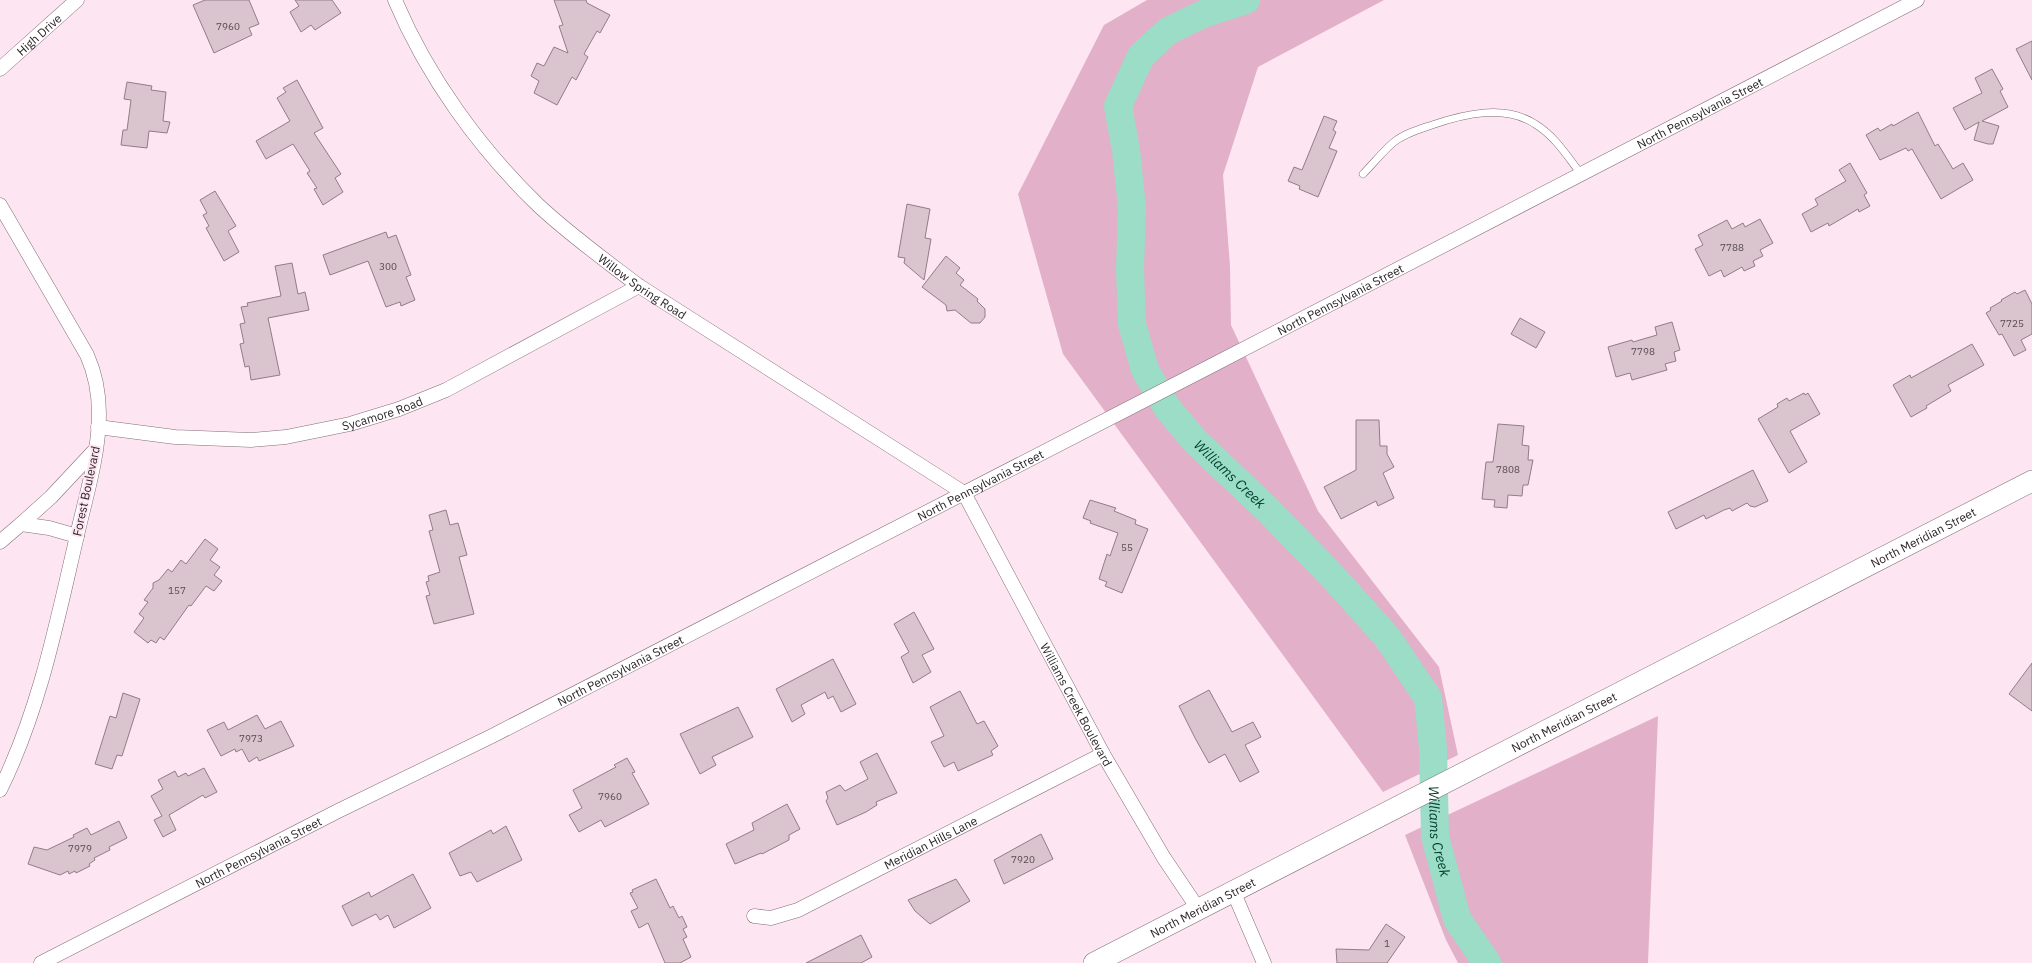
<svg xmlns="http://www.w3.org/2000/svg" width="2032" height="963" viewBox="0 0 2032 963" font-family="'IBM Plex Sans',sans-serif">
  <rect width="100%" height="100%" fill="#fde6f1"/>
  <path fill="#e2b0c9" d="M1147,0H1384L1258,67L1223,175L1230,266L1231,325L1318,511L1439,667L1458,755L1383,792L1063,354L1018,194L1104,25Z
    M1658,716L1648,963H1458L1446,940L1405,835Z"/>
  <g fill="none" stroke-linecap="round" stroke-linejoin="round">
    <path stroke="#9bddc6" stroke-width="28" id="s1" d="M1246,0L1203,14L1168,31L1141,56L1118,106L1126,150L1132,207L1130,270L1132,324L1145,370L1168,409L1196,442L1268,510L1334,578L1387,637L1428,698L1433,748L1435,836L1457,919L1487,963"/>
  </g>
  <path fill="#dac4ce" stroke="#927d87" d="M205,0H249L259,24L249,28L252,35L214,53L193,5Z
    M295,0H332L341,13L315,30L311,25L301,32L290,12L299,6Z
    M554,0H586L587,3L610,15L600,33L597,31L584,54L588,57L576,80L572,77L557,105L534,93L539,81L531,76L537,63L544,66L554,47L568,53L559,26L563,25Z
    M2032,41V80L2016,49Z
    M1992,69L2003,89L2000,91L2008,107L1982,121L1999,126L1993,144H1988L1974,140L1979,122L1965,130L1953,108L1982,93L1975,78Z
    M297,80L323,128L314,133L341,174L335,178L343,192L323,205L314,189L317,188L307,173L310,171L293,144L266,159L256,141L290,121L277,98L286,92L283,88Z
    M127,82L152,86L151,90L166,92L163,121L170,122L167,133L149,131L147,148L121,145L123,130H127L131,100L124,99Z
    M1918,112L1935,146L1938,144L1953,169L1963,163L1973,180L1941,199L1912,149L1908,151L1906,148L1880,160L1866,135L1878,128L1880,131L1892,124L1893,126Z
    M1324,116L1337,121L1333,130L1336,132L1329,148L1337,151L1318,197L1299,189L1300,186L1288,181L1294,167L1302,170Z
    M1850,163L1867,193L1864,195L1870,206L1859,212L1858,209L1829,226L1828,223L1811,232L1802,214L1818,205L1815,199L1846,181L1839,170Z
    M215,191L236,226L228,231L239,252L224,261L206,228L209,226L203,215L207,213L200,200Z
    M907,204L930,209L925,238L931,239L924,280L904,263L905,258L898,257Z
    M1760,219L1773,243L1760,250L1763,256L1753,261L1755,266L1744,271L1742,267L1724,277L1721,270L1709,276L1695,249L1703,245L1698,235L1727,220L1732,229L1743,223L1745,227Z
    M386,232L388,238L396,235L411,275L406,277L415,300L401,306L400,302L386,307L368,261L330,275L323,255Z
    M946,256L960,268L956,273L964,280L960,285L978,299L977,301L985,309V317L980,323H971L955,310L947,311L946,305L922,287Z
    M292,263L298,294L305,292L309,310L268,318L280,375L251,380L249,366L245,367L240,344L244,343L240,324L245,323L241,307L248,306L247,303L281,296L275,266Z
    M2025,290L2032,304V334L2021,340L2026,350L2014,356L2002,334L1999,335L1986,313L1991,310L1990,308L2002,301L2001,300L2015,292L2017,294Z
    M1520,318L1545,332L1536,348L1511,334Z
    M1672,322L1680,350L1674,352L1676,361L1665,364L1667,370L1632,380L1630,373L1616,377L1608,347L1632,340L1633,342L1657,335L1655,327Z
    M1972,344L1984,365L1948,385L1951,391L1926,406L1927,408L1911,417L1893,385L1910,375L1911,378Z
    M1804,393L1805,395L1808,393L1820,414L1790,431L1807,462L1789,473L1758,419L1778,407L1777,404L1787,398L1789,401Z
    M1356,420H1379L1380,446H1387V454L1394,467L1383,473L1394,498L1378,506L1376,501L1341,519L1324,487L1356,470Z
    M1498,424L1524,426L1522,445L1529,446L1528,460H1533L1528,485H1523L1522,496L1508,495L1507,508L1494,507L1495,500L1482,499L1486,462H1493Z
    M1753,470L1768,501L1755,507L1750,506L1747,503L1732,511L1730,508L1724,510L1706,519L1704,515L1676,529L1668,512Z
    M1090,500L1116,508L1114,511L1136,520L1135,524L1148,529L1122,593L1105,586L1107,582L1099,579L1107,554L1110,556L1118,533L1090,523L1091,521L1083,518Z
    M446,510L450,525L458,523L467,555L459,557L474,614L434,624L426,596L430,595L426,582L429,581L428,576L440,572L429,531L433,530L429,515Z
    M205,539L218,549L210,560L220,567L214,575L222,581L214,591L206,586L191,606L189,605L164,640L160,637L156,643L151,640L148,643L134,632L144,618L139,614L148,602L144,600L153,588V583L159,580L168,569L172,572L181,560L186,564Z
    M914,612L934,649L922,655L931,672L913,683L901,657L909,652L894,624Z
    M833,659L856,704L841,712L833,696L828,699L825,692L801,705L805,714L792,722L776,689Z
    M2032,663V711L2009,694Z
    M1209,690L1232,732L1253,722L1261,737L1245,745L1259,772L1240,782L1225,754L1209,763L1195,738L1179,706Z
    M960,691L977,724L984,721L998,746L991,751L993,755L958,771L954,762L944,767L931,742L944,736L930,707Z
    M123,693L140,699L122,756L117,755L112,769L95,764L110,716L116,718Z
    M738,707L753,737L712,757L716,765L700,774L680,734Z
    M257,715L265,729L281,721L294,746L259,761L257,757L249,762L242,749L236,752L235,749L221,756L207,730L224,722L228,730Z
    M877,753L897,793L876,802L877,805L866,812L837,825L826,801L828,798L826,792L840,785L845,791L868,779L860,762Z
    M627,758L635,772L632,773L649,804L605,827L601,820L579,832L569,815L582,808L573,790L616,767L614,765Z
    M204,768L217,792L205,798L203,795L169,815L176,830L163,837L154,820L162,816L151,796L163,789L158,780L175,771L178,777L186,773L188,776Z
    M787,804L800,829L789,835V840L762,854L761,853L735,864L726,844L754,830L752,823Z
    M119,821L127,838L109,847L110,850L94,858L95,860L89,864L90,866L76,873L75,871L69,874L68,871L60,875L28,864L34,847L47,850L74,837L73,835L87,828L91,835Z
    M506,826L522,860L477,882L471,872L460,876L449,853L491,830L493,834Z
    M1041,834L1053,859L1004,884L994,860Z
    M413,874L431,908L394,928L388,915L380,920L376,914L352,926L342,906L369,892L371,897Z
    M656,879L670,908L673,906L679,918L682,916L687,927L683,929L687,937L683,939L691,957L680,963H665L648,923L639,928L631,911L638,908L630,893L633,892L632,890Z
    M956,879L970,901L930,924L915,911L908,900Z
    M1386,924L1405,937L1387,963H1337L1336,949L1369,950Z
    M861,935L872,957L861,963H806Z"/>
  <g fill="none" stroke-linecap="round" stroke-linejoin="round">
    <defs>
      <path id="service" d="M1363,174C1373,164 1383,151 1394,142C1405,133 1420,129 1432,125C1464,114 1505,104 1535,124C1555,136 1567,156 1581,174"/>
      <g id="minor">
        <path id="s2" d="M395,0C427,76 479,148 538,205C570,235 605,260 639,286L964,493L1103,754L1164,858L1199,910"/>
        <path id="s3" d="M0,69L77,0"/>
        <path d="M0,205L87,355C95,373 99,394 99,414C99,456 85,499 76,540C56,626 39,711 0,790"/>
        <path id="s4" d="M98,427L175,437L251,440L286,437L350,424L399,409L446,390L639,286"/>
        <path d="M21,524L51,497L95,450"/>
        <path d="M0,542L21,524L49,528L77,536"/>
        <path d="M1233,891L1264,963"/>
        <path id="s5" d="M754,916L771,918L798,910L1103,754"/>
        <path id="s6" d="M41,963L338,811L492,736L1209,367L1917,0"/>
      </g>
      <g id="primary">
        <path id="s7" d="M1094,963L2032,481"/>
      </g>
    </defs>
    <use href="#service" stroke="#826e77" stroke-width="8"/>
    <use href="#minor" stroke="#826e77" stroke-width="15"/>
    <use href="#primary" stroke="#826e77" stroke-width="22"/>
    <use href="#service" stroke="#fff" stroke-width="7"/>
    <use href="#minor" stroke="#fff" stroke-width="14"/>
    <use href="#primary" stroke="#fff" stroke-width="21"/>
  </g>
  <g text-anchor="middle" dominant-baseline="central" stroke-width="4" stroke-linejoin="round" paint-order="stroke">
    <g font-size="10" fill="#584c52">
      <text x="228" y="26">7960</text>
      <text x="1732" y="247">7788</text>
      <text x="388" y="266">300</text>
      <text x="2012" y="323">7725</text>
      <text x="1643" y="351">7798</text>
      <text x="1508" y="469">7808</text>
      <text x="1127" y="547">55</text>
      <text x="177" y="590">157</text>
      <text x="251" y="738">7973</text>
      <text x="610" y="796">7960</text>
      <text x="80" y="848">7979</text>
      <text x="1023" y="859">7920</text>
      <text x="1387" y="943">1</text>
    </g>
    <g font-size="12" fill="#2c2428" stroke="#fde6f1">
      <text stroke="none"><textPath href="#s3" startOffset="52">High Drive</textPath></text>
      <text stroke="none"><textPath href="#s6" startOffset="1864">North Pennsylvania Street</textPath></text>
      <text stroke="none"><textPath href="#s2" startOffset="384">Willow Spring Road</textPath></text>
      <text stroke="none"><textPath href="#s6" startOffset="1459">North Pennsylvania Street</textPath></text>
      <text stroke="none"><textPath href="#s4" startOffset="288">Sycamore Road</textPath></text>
      <text stroke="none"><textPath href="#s6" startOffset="1054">North Pennsylvania Street</textPath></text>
      <text transform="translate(86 491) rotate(-78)">Forest Boulevard</text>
      <text stroke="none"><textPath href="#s7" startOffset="932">North Meridian Street</textPath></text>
      <text stroke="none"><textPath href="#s6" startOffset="649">North Pennsylvania Street</textPath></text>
      <text stroke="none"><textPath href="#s2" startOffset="1006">Williams Creek Boulevard</textPath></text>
      <text stroke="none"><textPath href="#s7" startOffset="528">North Meridian Street</textPath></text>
      <text stroke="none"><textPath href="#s5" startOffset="194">Meridian Hills Lane</textPath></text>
      <text stroke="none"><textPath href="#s6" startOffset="244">North Pennsylvania Street</textPath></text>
      <text stroke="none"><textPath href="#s7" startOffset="122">North Meridian Street</textPath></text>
    </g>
    <g font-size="14" font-style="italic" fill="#003a2c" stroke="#fde6f1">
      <text stroke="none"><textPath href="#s1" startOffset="578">Williams Creek</textPath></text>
      <text stroke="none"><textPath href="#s1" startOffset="1012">Williams Creek</textPath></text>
    </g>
  </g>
</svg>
